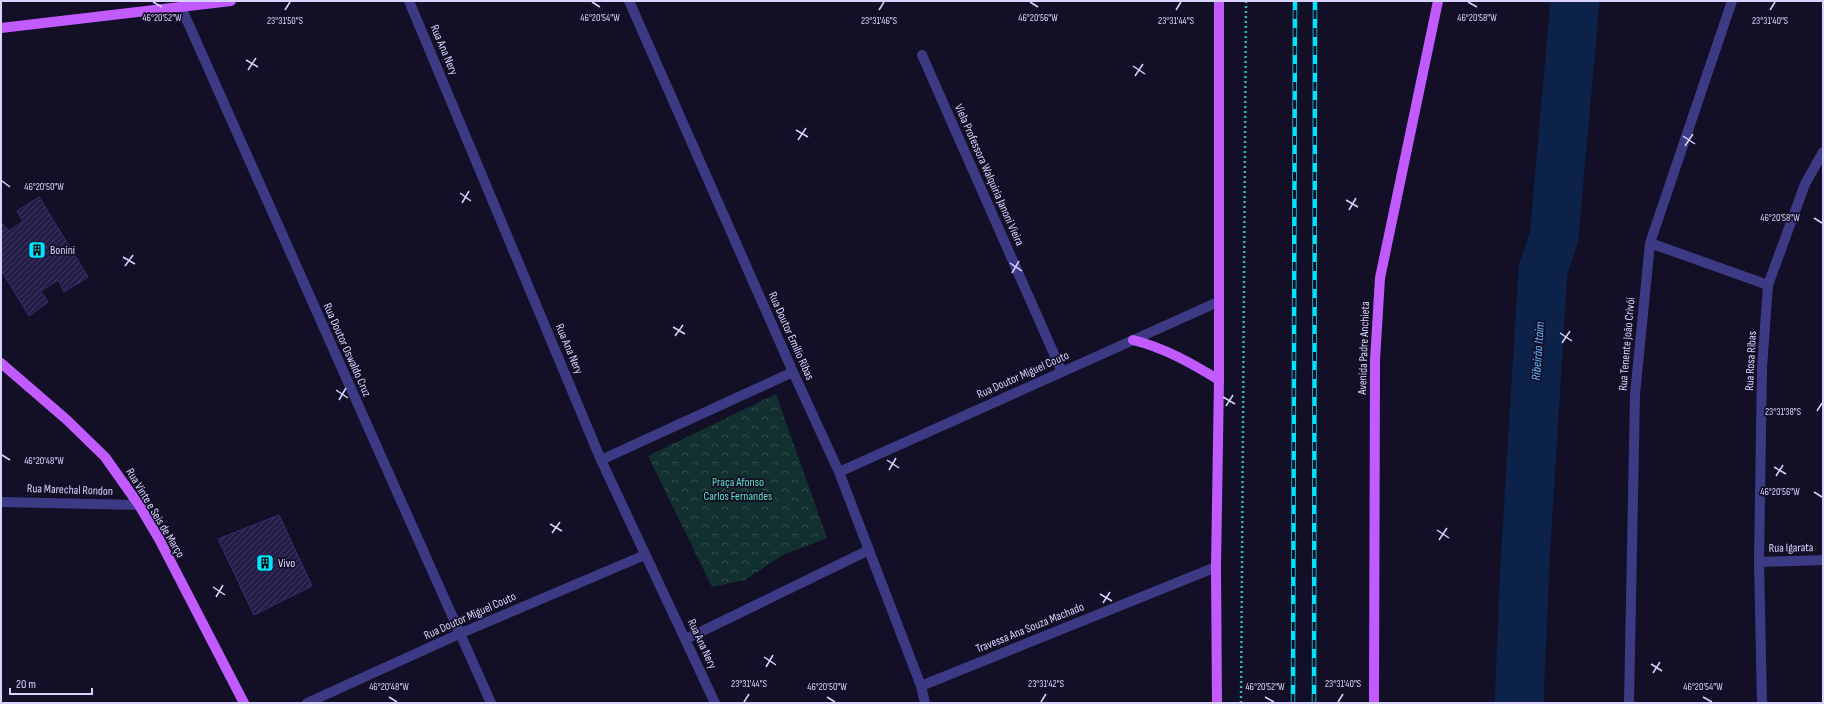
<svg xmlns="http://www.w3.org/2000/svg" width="1824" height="704" viewBox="0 0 1824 704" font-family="'Sofia Sans Condensed',sans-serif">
  <defs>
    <pattern id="forest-crowns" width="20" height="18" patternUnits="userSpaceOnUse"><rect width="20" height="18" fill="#12302f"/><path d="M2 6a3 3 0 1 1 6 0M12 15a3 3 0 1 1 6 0" fill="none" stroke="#344d4e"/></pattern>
    <pattern id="building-hatch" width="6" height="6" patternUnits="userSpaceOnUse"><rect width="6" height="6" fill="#241b47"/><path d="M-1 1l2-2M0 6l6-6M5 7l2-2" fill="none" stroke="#433b63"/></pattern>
  </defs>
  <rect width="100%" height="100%" fill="#130f26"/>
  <path fill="url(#forest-crowns)" d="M776,394L827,538L783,555L745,580L712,587L648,456Z"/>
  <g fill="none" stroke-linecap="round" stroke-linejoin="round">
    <path stroke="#0c2248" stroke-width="49" d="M1519,703L1525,563L1543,270L1554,237L1575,1"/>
  </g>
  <path fill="url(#building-hatch)" stroke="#3b2d73" d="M39,197L88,277L64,292L58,280L41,291L48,302L29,316L1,270V222L9,231L23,221L17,211Z
    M279,515L312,586L254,615L218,539Z"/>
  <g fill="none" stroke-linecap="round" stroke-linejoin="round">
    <path stroke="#2fb8b0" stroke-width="2.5" stroke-dasharray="2 3" stroke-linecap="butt" d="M1241,703L1246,1"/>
    <path stroke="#3d3a85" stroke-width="10" d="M409,1L601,460L715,703
      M629,1L793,372L839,472L921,686L925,703
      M181,7L491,703
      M922,55L1062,372
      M1650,243L1768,285
      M601,460L793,372
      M839,472L1218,302
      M1,502L139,505
      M1759,562L1823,560
      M686,639L869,550
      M921,686L1216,567
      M307,703L459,634L645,555
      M1629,703L1635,394L1650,243L1732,1
      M1762,703L1759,562L1762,368L1768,285L1805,184L1823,152"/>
    <path stroke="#c25bff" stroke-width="10" d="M1,28L231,1
      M1133,340C1165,348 1191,363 1219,380
      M1,363L67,420L105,457L139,505L159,539L244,703
      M1217,703L1216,567L1219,380V1
      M1374,703L1375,360L1380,278L1438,1"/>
    <defs>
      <path id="rail" d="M1293,703L1295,1
        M1314,703L1315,1"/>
    </defs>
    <use href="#rail" stroke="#00e5ff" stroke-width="4.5"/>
    <use href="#rail" stroke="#130f26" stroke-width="3" stroke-dasharray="9" stroke-linecap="butt"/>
  </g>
  <path fill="none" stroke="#d9d4ff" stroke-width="1.5" d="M153,2L162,7M592,2L600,7M1030,2L1038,7M1468,2L1477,7M285,10L290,2M879,10L884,2M1176,10L1181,2M1770,10L1775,2M246,60L258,67M1133,66L1145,74M248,70L256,58M1135,76L1143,64M796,130L808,137M1683,136L1695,144M798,140L806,128M1685,146L1693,134M2,181L10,187M460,193L471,201M1346,200L1358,207M462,203L469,191M1349,210L1356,198M1814,218L1822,223M123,257L135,264M1010,263L1022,271M125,266L133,255M1012,273L1019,261M673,327L685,334M1560,333L1572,341M675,336L683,325M1562,343L1570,331M336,390L348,398M1223,397L1235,404M339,400L346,388M1226,406L1233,395M1817,411L1822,403M2,455L10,460M887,460L899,468M1774,467L1786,474M889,470L896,458M1776,476L1783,465M1814,492L1822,497M550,524L562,531M1437,530L1449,538M552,533L560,522M1439,540L1447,528M213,587L225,595M1100,594L1112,601M216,597L223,585M1103,603L1110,592M764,657L776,665M1651,664L1662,671M766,667L773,655M1653,673L1660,662M389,697L397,702M827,697L835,702M1265,697L1274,702M1703,697L1712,702M744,702L749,694M1041,702L1046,694M1338,702L1343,694"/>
  <defs>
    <symbol id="building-square" viewBox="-11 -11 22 22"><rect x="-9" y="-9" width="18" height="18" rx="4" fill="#00e5ff" stroke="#130f26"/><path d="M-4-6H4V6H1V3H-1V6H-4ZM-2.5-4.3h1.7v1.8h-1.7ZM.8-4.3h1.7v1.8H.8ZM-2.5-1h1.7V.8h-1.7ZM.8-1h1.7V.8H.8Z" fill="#111"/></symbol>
  </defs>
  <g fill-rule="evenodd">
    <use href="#building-square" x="27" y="240" width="20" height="20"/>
    <use href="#building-square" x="255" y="553" width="20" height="20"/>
  </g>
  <g text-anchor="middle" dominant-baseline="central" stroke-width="3.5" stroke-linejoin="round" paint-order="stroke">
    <g font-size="12" fill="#d9d4ff" stroke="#130f26">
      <text transform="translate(444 50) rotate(67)">Rua Ana Nery</text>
      <text transform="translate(989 175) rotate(66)">Viela Professora Walquiria Janoni Vieira</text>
      <text transform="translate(791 336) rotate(66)">Rua Doutor Emilio Ribas</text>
      <text transform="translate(1627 344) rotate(-85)">Rua Tenente João Crivói</text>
      <text transform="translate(1364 348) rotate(-88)">Avenida Padre Anchieta</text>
      <text transform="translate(569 349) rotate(67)">Rua Ana Nery</text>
      <text transform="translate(347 350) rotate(66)">Rua Doutor Oswaldo Cruz</text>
      <text transform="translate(1751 361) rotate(-87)">Rua Rosa Ribas</text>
      <text transform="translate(1023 375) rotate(-24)">Rua Doutor Miguel Couto</text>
      <text transform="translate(70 490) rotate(2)">Rua Marechal Rondon</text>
      <text transform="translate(155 513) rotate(59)">Rua Vinte e Seis de Março</text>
      <text transform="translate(1791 548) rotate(-1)">Rua Igarata</text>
      <text transform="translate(470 616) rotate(-24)">Rua Doutor Miguel Couto</text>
      <text transform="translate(1030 628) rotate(-22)">Travessa Ana Souza Machado</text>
      <text transform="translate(702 644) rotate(65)">Rua Ana Nery</text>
    </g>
    <g font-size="12" fill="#d9d4ff" stroke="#130f26" text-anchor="start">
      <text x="50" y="250">Bonini</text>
      <text x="278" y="563">Vivo</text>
    </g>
    <g font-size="12" fill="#5fe0c0" stroke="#130f26">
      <text x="738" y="482">Praça Afonso<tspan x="738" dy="14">Carlos Fernandes</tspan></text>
    </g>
    <g font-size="13" font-style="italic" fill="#62b6ff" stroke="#130f26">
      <text transform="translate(1538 351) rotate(-86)">Ribeirão Itaim</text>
    </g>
  </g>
  <g font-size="10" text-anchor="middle" fill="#d9d4ff" stroke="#130f26" stroke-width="3.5" stroke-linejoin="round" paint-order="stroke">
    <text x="1477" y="21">46°20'58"W</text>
    <text x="162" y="21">46°20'52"W</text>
    <text x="600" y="21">46°20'54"W</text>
    <text x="1038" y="21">46°20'56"W</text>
    <text x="285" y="24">23°31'50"S</text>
    <text x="879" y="24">23°31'46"S</text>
    <text x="1176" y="24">23°31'44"S</text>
    <text x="1770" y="24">23°31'40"S</text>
    <text x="44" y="190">46°20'50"W</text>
    <text x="1780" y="221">46°20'58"W</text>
    <text x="1783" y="415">23°31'38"S</text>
    <text x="44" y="464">46°20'48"W</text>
    <text x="1780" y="495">46°20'56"W</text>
    <text x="749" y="687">23°31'44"S</text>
    <text x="1046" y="687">23°31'42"S</text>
    <text x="1343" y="687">23°31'40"S</text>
    <text x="389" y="690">46°20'48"W</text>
    <text x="827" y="690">46°20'50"W</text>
    <text x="1265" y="690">46°20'52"W</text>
    <text x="1703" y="690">46°20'54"W</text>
  </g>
  <rect width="1824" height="704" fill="none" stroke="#d9d4ff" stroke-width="4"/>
  <path d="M10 688v6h82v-6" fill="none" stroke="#d9d4ff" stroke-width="2"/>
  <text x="16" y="688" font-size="12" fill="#d9d4ff" stroke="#130f26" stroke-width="3" paint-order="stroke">20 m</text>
</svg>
